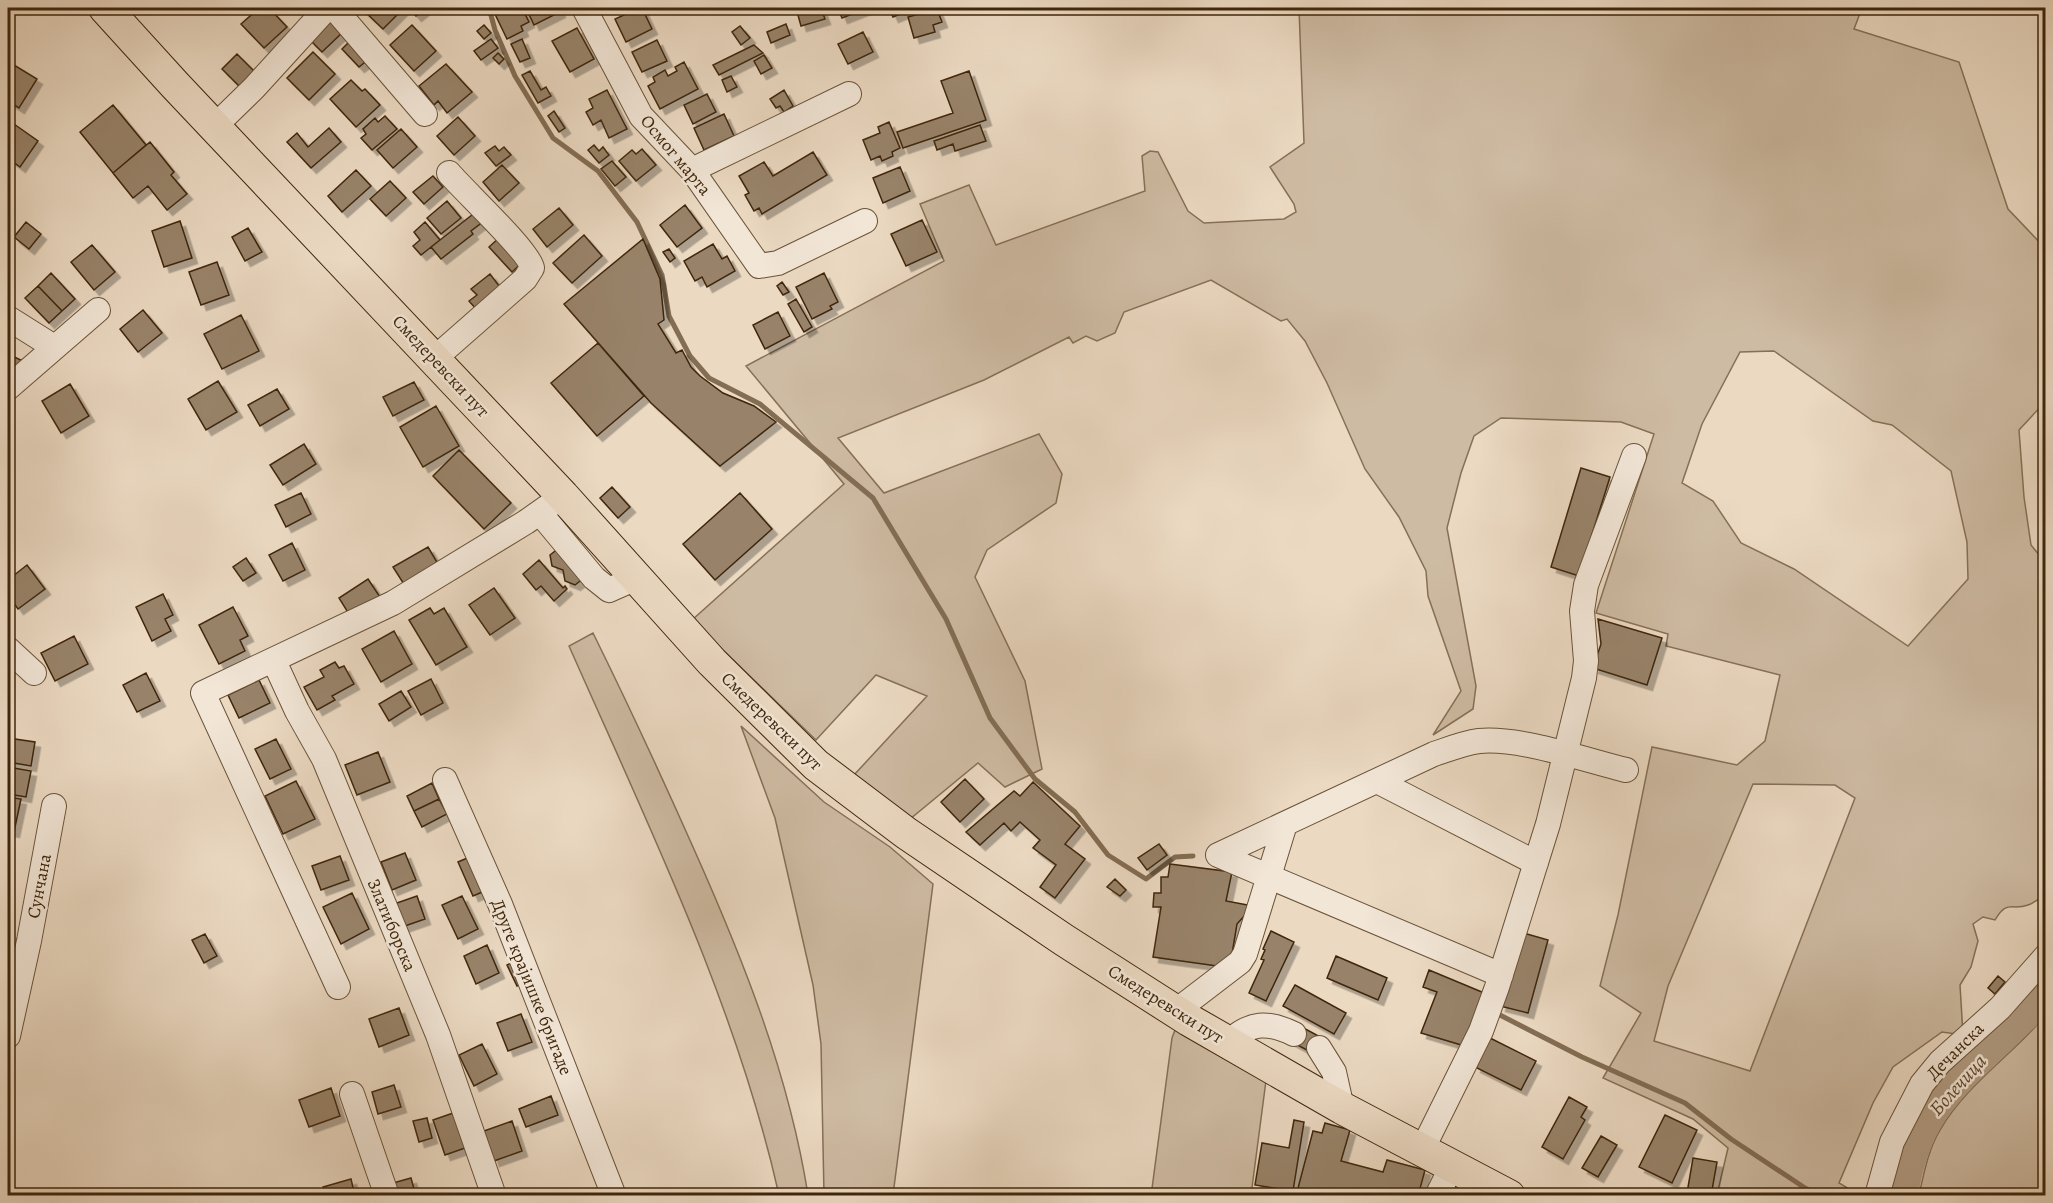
<svg xmlns="http://www.w3.org/2000/svg" width="2053" height="1203" viewBox="0 0 2053 1203" font-family="Alegreya,serif">
  <defs>
    <filter id="shadow"><feDropShadow dx="5.5" dy="5.5" stdDeviation="0" flood-color="#0004"/></filter>
  </defs>
  <rect width="100%" height="100%" fill="#ebd9c2"/>
  <filter id="stains"><feTurbulence type="fractalNoise" baseFrequency=".00333" numOctaves="4"/><feColorMatrix values="0 0 0 0 .2 0 0 0 0 .09 0 0 0 0 .02 0 0 0 .5 -.17"/></filter>
  <radialGradient id="worn" r=".72"><stop offset=".6" stop-color="#630" stop-opacity="0"/><stop offset="1" stop-color="#630" stop-opacity=".3"/></radialGradient>
  <path fill="#cebba3" stroke="#867056" stroke-width="1.5" fill-rule="evenodd" d="M1299,8H1862L1854,29L1959,62L2008,209L2045,248V402L2019,430L2024,497L2031,545L2045,562V895C2040,898 2034,903 2028,905C2011,911 2007,899 1995,920L1983,917L1973,924L1978,941L1971,967L1960,985L1963,1035L1942,1032L1893,1067L1873,1103L1839,1183L1856,1193L1855,1195H1717L1728,1148L1693,1119L1603,1078L1641,1013L1600,986L1618,915L1652,747L1737,765L1765,741L1780,675L1666,646L1668,634L1596,613L1654,434L1621,422L1501,418L1474,436L1461,473L1447,528L1476,686L1473,709L1433,735L1461,691L1428,596L1426,571L1399,517L1365,469L1327,383L1305,341L1287,319L1281,321L1211,280L1124,312L1115,333L1097,341L1086,336L1073,343L1069,337L984,380L838,438L884,493L1039,434L1062,474L1056,503L987,550L975,577L1025,681L1042,769L1005,787L978,763L910,819L854,775L927,696L876,675L816,740L692,620L844,484L746,366L944,261L920,204L969,185L996,245L1145,191L1142,156L1150,151L1158,152L1188,211L1204,223L1284,219L1296,212L1294,204L1270,167L1304,143ZM1774,351L1873,421L1892,425L1951,471L1967,542L1968,579L1908,646L1794,569L1741,543L1713,501L1682,483L1702,424L1740,352ZM1753,784L1835,785L1855,798L1750,1071L1654,1041L1668,986Z
    M593,633C628,704 661,775 693,847C743,959 789,1074 808,1195H779C736,1004 648,825 569,646Z
    M741,726L824,802L890,847L933,884L893,1195H824L821,1044L813,985L775,818Z
    M2045,1016V1195H1919C1924,1173 1928,1150 1940,1130C1966,1085 2012,1055 2045,1016Z
    M1178,1022L1267,1073L1251,1195L1151,1196L1172,1038Z"/>
  <g fill="none" stroke-linecap="round" stroke-linejoin="round">
    <path stroke="#836d53" stroke-width="5" d="M489,8L495,30L515,76L553,138L598,171L637,222L662,275L669,316L690,356L709,378L760,404L873,498L946,619L990,718L1035,779L1075,812L1108,855L1146,879L1175,857L1193,856
      M1496,1013L1582,1057L1685,1103L1731,1139L1805,1188L1821,1196"/>
    <path stroke="#b19c83" stroke-width="30" d="M1903,1196C1915,1112 1953,1086 2010,1030C2022,1019 2035,1007 2046,994"/>
  </g>
  <path fill="#98836a" stroke="#3f260a" stroke-width="1.5" filter="url(#shadow)" d="M259,8H269L287,27L264,48L241,24Z
    M361,8H404L383,29Z
    M409,8H426L416,16Z
    M494,8H507L511,14L522,8L529,22L521,26L523,31L507,39L493,10Z
    M526,8H558L560,12L534,25Z
    M639,8H642L652,29L626,42L615,19Z
    M796,8H821L825,19L801,26Z
    M838,8H868L842,18Z
    M889,8H903L905,12L893,17Z
    M937,9L942,22L933,25L935,32L914,38L908,17Z
    M330,20L343,32L322,52L310,40Z
    M786,24L790,35L771,43L767,32Z
    M412,25L436,51L414,71L390,45Z
    M484,25L491,33L484,39L477,31Z
    M740,26L750,38L741,45L732,32Z
    M577,28L594,59L570,72L552,41Z
    M863,32L873,52L848,64L838,44Z
    M491,39L498,48L481,60L474,51Z
    M522,39L530,58L520,62L511,44Z
    M351,40L369,59L359,67L342,49Z
    M657,40L667,61L642,72L632,52Z
    M754,45L763,53L719,75L713,65Z
    M313,52L335,74L309,100L287,78Z
    M498,53L504,59L499,64L493,58Z
    M237,54L255,72L240,87L222,69Z
    M764,55L772,68L761,74L754,61Z
    M9,62L37,79L19,108L8,101Z
    M684,62L698,89L660,109L648,86L655,82L653,77L665,70L668,76L677,71L675,67Z
    M446,64L472,92L447,113L438,101L434,105L419,86Z
    M530,71L541,90L546,87L551,96L538,103L522,75Z
    M969,71L986,120L903,148L897,132L953,113L941,81Z
    M731,76L737,87L727,92L722,80Z
    M351,80L362,91L365,89L380,105L356,127L330,99Z
    M607,90L627,129L609,138L601,120L593,125L586,112L593,108L589,99Z
    M784,90L793,106L784,112L780,106L776,108L770,99Z
    M707,94L716,112L693,124L684,105Z
    M113,105L146,145L113,173L80,132Z
    M554,111L565,128L559,132L548,116Z
    M724,114L734,136L704,150L694,128Z
    M385,116L397,129L372,150L361,138L366,134L363,129L375,118L378,122Z
    M458,117L475,136L454,155L437,136Z
    M889,122L900,148L892,152L893,156L882,161L880,156L871,160L863,140L880,133L878,127Z
    M14,124L38,141L20,167L8,158V132Z
    M980,125L986,141L955,151L953,144L937,150L934,141Z
    M329,128L341,142L311,168L287,142L297,133L308,147Z
    M401,129L417,147L393,168L377,150Z
    M150,142L174,172L171,175L187,194L167,210L148,186L133,198L113,173Z
    M594,145L599,151L603,147L609,155L599,163L588,150Z
    M495,146L499,151L504,147L511,155L496,166L485,153Z
    M642,149L656,165L636,181L619,161L632,150L636,154Z
    M813,152L827,175L762,214L759,208L754,211L745,195L749,193L739,176L764,162L773,176Z
    M612,161L626,177L615,186L601,169Z
    M502,165L519,183L499,201L483,182Z
    M900,167L910,191L883,203L873,178Z
    M356,170L371,186L342,212L328,196Z
    M433,176L443,187L424,204L413,192Z
    M390,181L406,198L386,216L370,199Z
    M447,201L461,218L441,234L427,218Z
    M685,205L702,228L677,247L660,225Z
    M559,208L573,225L547,247L533,229Z
    M477,211L484,221L471,231L473,234L441,259L431,247Z
    M922,220L937,252L906,266L891,234Z
    M180,221L192,258L164,267L152,231Z
    M26,222L41,234L29,249L14,237Z
    M425,222L440,240L421,255L413,246L420,240L414,232Z
    M248,228L262,252L245,261L232,237Z
    M584,235L602,256L572,283L553,263Z
    M500,237L523,262L512,272L489,247Z
    M643,239L660,279L664,320L658,324L676,353L682,350L691,367L700,376L723,393L754,406L776,422L720,466L651,403L564,304Z
    M713,244L722,259L727,256L735,271L707,287L702,277L695,281L684,261Z
    M92,245L115,272L94,290L71,262Z
    M669,249L675,258L670,262L663,252Z
    M217,262L229,295L201,305L189,272Z
    M51,273L75,299L62,311L38,286Z
    M824,273L838,302L830,306L832,309L812,319L796,287Z
    M490,274L503,291L478,311L469,301L477,295L471,289Z
    M782,282L789,292L783,295L777,286Z
    M38,286L62,311L49,323L25,298Z
    M796,299L812,327L804,332L788,304Z
    M143,310L162,333L138,352L120,329Z
    M778,312L790,336L765,349L753,325Z
    M241,315L259,351L222,369L204,334Z
    M598,343L644,396L597,436L551,383Z
    M8,354L23,361L18,370L8,365Z
    M218,381L237,412L206,430L188,399Z
    M414,382L424,400L393,416L383,397Z
    M70,384L89,416L61,433L42,401Z
    M277,389L289,409L260,426L248,405Z
    M436,406L459,446L423,467L400,427Z
    M304,444L316,464L283,485L270,465Z
    M459,450L511,503L484,529L433,476Z
    M1581,468L1610,477L1579,576L1551,567Z
    M612,487L630,507L618,518L600,498Z
    M301,493L311,514L286,527L275,505Z
    M740,493L772,529L715,580L683,544Z
    M292,543L305,570L283,581L269,555Z
    M428,547L441,569L407,589L393,567Z
    M559,548L584,578L575,585L565,581L563,570L552,566L550,555Z
    M246,558L256,573L243,581L233,567Z
    M539,560L563,588L565,586L567,589L554,601L541,586L536,590L523,574Z
    M27,565L45,589L18,609L8,595V580Z
    M368,579L382,600L352,619L339,598Z
    M494,588L515,618L490,635L469,605Z
    M163,594L173,615L165,619L171,631L152,641L136,607Z
    M233,607L248,636L240,640L245,651L219,664L199,625Z
    M430,608L434,614L444,608L467,647L436,665L409,620Z
    M1598,619L1662,638L1647,685L1593,668L1601,644Z
    M394,631L412,664L381,682L362,649Z
    M74,636L88,664L55,681L41,653Z
    M335,662L339,668L344,666L354,684L332,696L335,700L317,710L304,687L324,677L320,670Z
    M146,673L160,701L137,712L123,685Z
    M431,679L443,703L421,715L408,691Z
    M259,680L270,703L239,718L228,695Z
    M401,691L411,707L389,721L379,704Z
    M8,738L35,742L31,766L8,762Z
    M276,739L291,769L270,779L255,749Z
    M378,752L390,782L357,795L345,765Z
    M8,767L31,771L26,797L8,794Z
    M965,779L984,799L960,822L941,802Z
    M296,781L315,819L283,834L265,796Z
    M1033,782L1080,826L1065,844L1085,859L1055,898L1040,887L1056,865L1033,848L1040,840L1020,822L1011,831L1004,823L980,845L966,832L1014,791L1020,796Z
    M432,783L439,799L414,811L407,796Z
    M8,797L21,799L14,832L8,831Z
    M439,799L447,814L422,827L414,811Z
    M1159,844L1167,855L1147,870L1138,858Z
    M405,853L416,880L392,890L381,862Z
    M340,856L349,880L321,890L312,866Z
    M472,856L487,890L473,896L458,862Z
    M1170,864L1232,872L1226,901L1253,906L1237,924L1232,954L1217,966L1153,957L1161,907H1153L1154,893H1161V877H1168Z
    M1115,879L1126,890L1120,896L1107,887Z
    M352,893L369,929L341,944L323,907Z
    M417,896L425,919L402,927L394,904Z
    M462,896L478,929L458,939L442,905Z
    M1271,931L1294,942L1266,1001L1249,993L1264,960L1261,959L1265,950L1263,949Z
    M1520,932L1548,940L1528,1013L1500,1006Z
    M205,934L217,956L204,963L192,940Z
    M487,945L499,973L476,984L464,956Z
    M1336,956L1387,978L1378,1000L1327,978Z
    M515,961L526,982L517,986L507,965Z
    M1429,970L1489,995L1468,1047L1421,1033L1437,992L1423,987Z
    M1998,976L2005,982L1995,994L1988,988Z
    M1295,985L1346,1013L1334,1034L1283,1006Z
    M399,1008L409,1035L379,1047L369,1019Z
    M521,1014L532,1042L508,1051L497,1023Z
    M1298,1025L1324,1039L1316,1055L1290,1041Z
    M1490,1038L1536,1061L1521,1090L1475,1067Z
    M482,1044L497,1074L474,1086L459,1055Z
    M394,1085L401,1107L378,1114L372,1092Z
    M331,1088L340,1116L309,1127L299,1100Z
    M551,1096L558,1115L526,1127L519,1109Z
    M1569,1097L1587,1107L1581,1117L1585,1120L1563,1159L1542,1147Z
    M456,1112L468,1147L445,1155L433,1120Z
    M1665,1115L1697,1130L1672,1183L1639,1167Z
    M427,1118L432,1138L419,1142L413,1121Z
    M1294,1120L1304,1122L1293,1191L1255,1185L1262,1143L1289,1148Z
    M512,1121L522,1151L494,1161L484,1131Z
    M1325,1123L1350,1130L1341,1161L1383,1172L1387,1160L1425,1170L1418,1196H1311L1297,1192L1313,1131L1322,1133Z
    M1601,1136L1617,1145L1598,1177L1582,1168Z
    M1693,1158L1717,1162L1711,1196L1687,1193Z
    M411,1178L416,1196H396L393,1183Z
    M351,1179L355,1196H326L323,1187Z
    M601,1188L604,1196H579V1195Z
    M1255,1190L1270,1192L1269,1196H1255Z"/>
  <g fill="none" stroke-linecap="round" stroke-linejoin="round">
    <defs>
      <path id="minor" d="M334,8L425,114
        M584,8L641,116L692,170L759,266L778,263L865,221
        M215,126L254,88L327,8
        M692,170L849,94
        M8,318L54,347
        M434,359L525,279L532,268C530,252 463,190 449,173
        M8,388L98,310
        M540,513L594,578L609,590L636,578
        M8,649L34,673
        M274,661L297,711L324,759L438,1035L494,1196
        M445,780L500,904L614,1196
        M1377,781L1536,863
        M1218,855L1434,754C1449,749 1464,743 1479,741C1520,737 1585,760 1626,770
        M1218,855L1501,975
        M338,987L203,693L393,603L526,522L563,496
        M1176,1011L1240,962L1245,954L1285,824
        M8,1036L29,941L54,806
        M1228,1042C1251,1022 1267,1021 1294,1034
        M1319,1048L1334,1072L1342,1108
        M352,1094L387,1196
        M1422,1150L1481,1031L1497,987L1548,824L1584,678L1586,661L1582,611L1586,585L1634,456
        M1437,1196L1452,1166
        M1877,1196L1892,1142L1922,1084L1940,1062L2000,1008L2046,956"/>
      <path id="major" d="M105,8L175,85L563,496L712,662L816,765L906,833L1064,940L1189,1020L1342,1108L1509,1196"/>
    </defs>
    <use href="#minor" stroke="#6a5338" stroke-width="26"/>
    <use href="#major" stroke="#3f260a" stroke-width="34"/>
    <use href="#minor" stroke="#f2e6d7" stroke-width="24"/>
    <use href="#major" stroke="#ebd9c2" stroke-width="32"/>
  </g>
  <g text-anchor="middle" dominant-baseline="central" stroke-width="5" stroke-linejoin="round" paint-order="stroke">
    <g font-size="18" fill="#3f260a" stroke="#f2e6d7">
      <text transform="translate(676 155) rotate(50)">Осмог марта</text>
      <text transform="translate(441 366) rotate(47)">Смедеревски пут</text>
      <text transform="translate(772 721) rotate(44)">Смедеревски пут</text>
      <text transform="translate(39 886) rotate(-79)">Сунчана</text>
      <text transform="translate(392 925) rotate(67)">Златиборска</text>
      <text transform="translate(532 987) rotate(68)">Друге крајишке бригаде</text>
      <text transform="translate(1166 1004) rotate(32)">Смедеревски пут</text>
      <text transform="translate(1955 1051) rotate(-45)">Дечанска</text>
    </g>
    <g font-size="20" font-style="italic" fill="#61492e" stroke="#f2e6d7">
      <text transform="translate(1958 1085) rotate(-48)">Болечица</text>
    </g>
  </g>
  <rect width="2053" height="1203" fill="none" stroke="#ebd9c2" stroke-width="30"/>
  <rect x="9" y="9" width="2035" height="1185" fill="none" stroke="#3f260a" stroke-width="3"/>
  <rect x="15" y="15" width="2023" height="1173" fill="none" stroke="#3f260a" stroke-width="1.5"/>
  <rect width="100%" height="100%" filter="url(#stains)"/>
  <rect width="100%" height="100%" fill="url(#worn)"/>
</svg>
